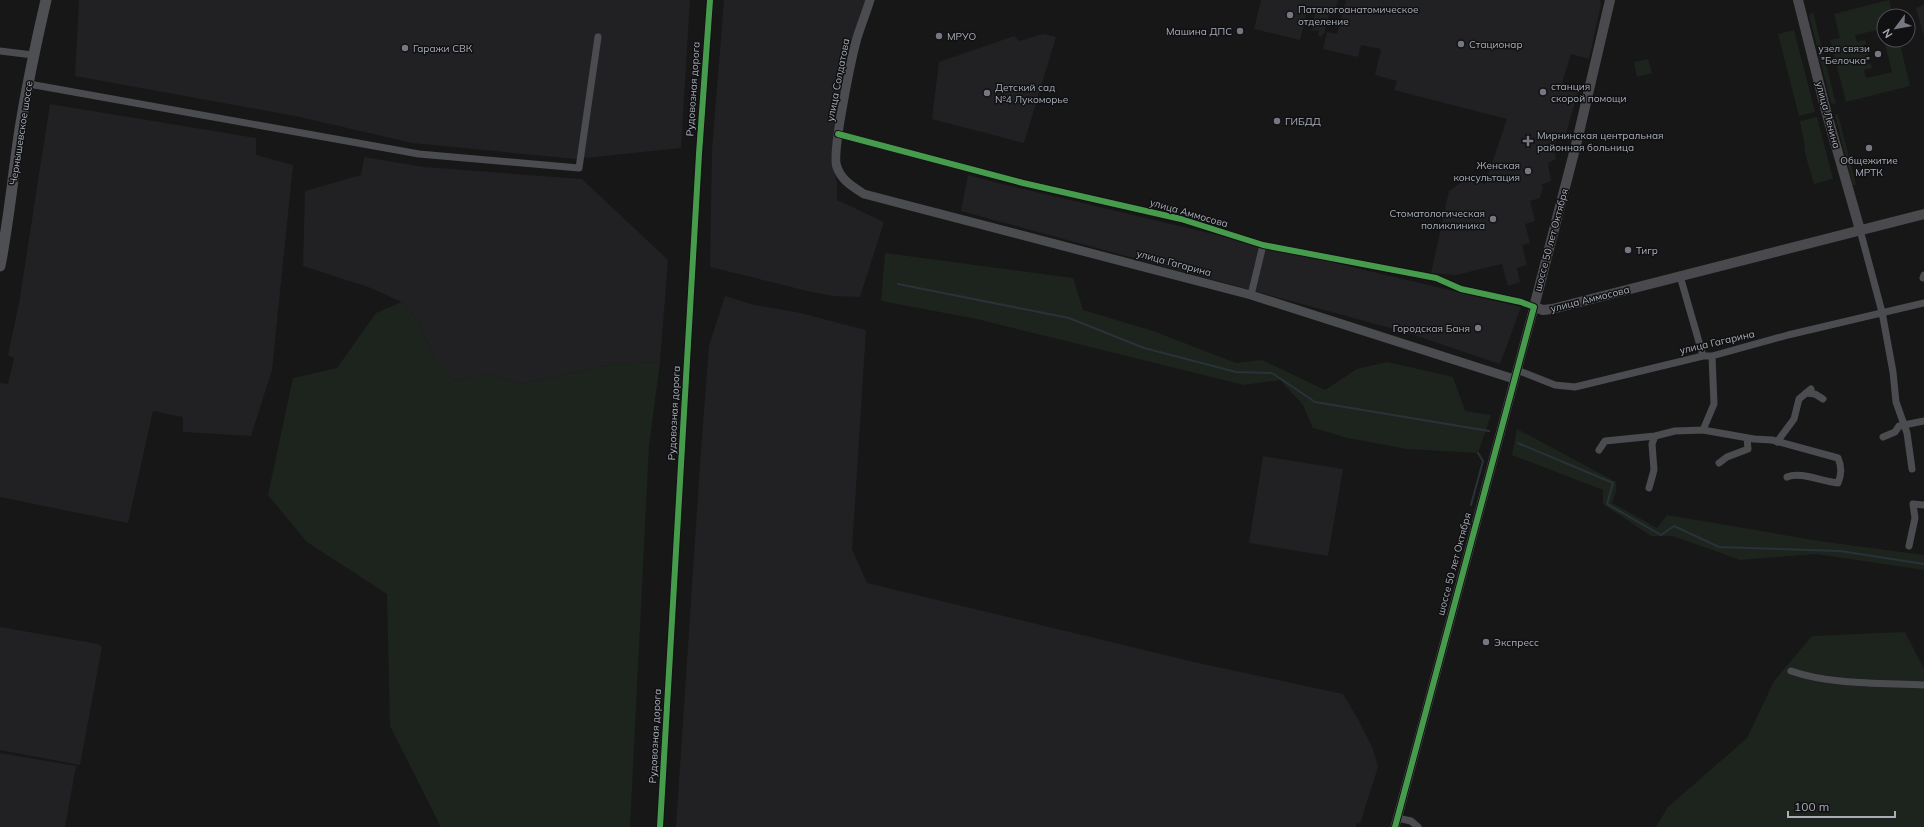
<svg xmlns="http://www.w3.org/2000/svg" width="1924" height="827" viewBox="0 0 1924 827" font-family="Mulish,sans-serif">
  <rect width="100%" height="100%" fill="#171717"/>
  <path fill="#212123" d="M79,0H690L681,148L575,159L412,143L300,117L75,76Z
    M724,0H866L840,93L832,160L837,182V200L884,222L860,297L833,296L807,291L710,267L712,150Z
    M1261,0H1338L1334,15L1329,14L1324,34H1322V37L1318,36L1319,31L1311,30L1315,13L1307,11L1300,40L1254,29Z
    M1346,0H1600L1601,4L1589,59L1571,54L1562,83L1579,88L1566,134L1558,133L1554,149L1556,159L1548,163L1551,181L1541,185L1543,188L1540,198L1530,201L1535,221L1525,224L1530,243L1522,245L1527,265L1517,268L1520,282L1508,286L1502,264L1456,275L1431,273L1449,191L1469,177L1485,184L1507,119L1394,90L1397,81L1375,75L1381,49L1361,45L1358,57L1323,49L1327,32L1337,34Z
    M1924,5V37L1916,8Z
    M1043,34L1056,37L1024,143L932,119L939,62L1014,36L1019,41Z
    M50,104L256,138V155L293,165L272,370L251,436L183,432V417L153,411L128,523L0,497V383L8,384L14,358L8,355L19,303Z
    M364,157L424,167L582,179L668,260L660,362L614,364L520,384L486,374L454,381L435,361L418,321L402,302L368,287L303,266L305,191L361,175Z
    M968,175L998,183L1521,307L1500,364L1405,332L961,211Z
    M725,296L754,305L796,312L866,330L852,549L867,583L1194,662L1343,694L1359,721L1373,749L1378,767L1360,824L1357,823L1356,827H676L701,450L709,346Z
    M1263,456L1343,469L1328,556L1249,543Z
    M0,627L98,644L102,647L80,765L0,750Z
    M0,753L76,766L65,827H0Z"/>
  <path fill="#1d241e" d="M1889,0L1893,16H1884V38L1882,29L1855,35L1857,42L1865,40L1866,44L1863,45V48L1866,47L1870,60H1867V64L1871,63L1872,68L1864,70L1866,78L1892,72L1884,40H1899L1910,86L1846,102L1830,40L1840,38L1834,14Z
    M1813,12L1836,104L1831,103L1809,15Z
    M1794,30L1815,112L1799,116L1778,34Z
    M1648,59L1652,73L1637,77L1634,62Z
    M1838,114L1856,185H1853L1835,115Z
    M1817,117L1833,179L1814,184L1804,150L1805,147L1800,121Z
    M885,253L1073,278L1083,310L1153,331L1236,363L1262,360L1325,390L1357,369L1387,362L1453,377L1465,411L1491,415L1478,453L1407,449L1348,438L1313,428L1303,405L1280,380L1244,385L977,319L881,301Z
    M402,302L418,321L435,361L454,381L486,374L520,384L614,364L660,362L649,446L630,827H441L390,726L387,594L307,542L268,495L293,378L337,368L376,313Z
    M1517,429L1616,482V491L1612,503L1657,528L1667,515L1819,541L1924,555V570L1816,554L1740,560L1673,536H1651L1603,504V490L1512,455Z
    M1905,632L1924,669V827H1656L1668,807L1747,738L1774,681L1812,636Z"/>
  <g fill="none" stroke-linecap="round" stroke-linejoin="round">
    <path stroke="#2a3239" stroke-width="2" d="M898,284L1069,318L1144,348L1236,372L1272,373L1315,402L1489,431
      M1518,443L1613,483L1607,504L1661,535L1674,526L1719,547L1840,551L1924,564
      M1471,505L1483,461L1478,453"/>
    <path stroke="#4b4c50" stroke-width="7" d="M0,51L33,55
      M29,84L419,154L579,168L598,37
      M838,134L1023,183L1181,219L1263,245L1436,278L1461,289L1521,302L1534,307
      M1860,230L1882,312L1893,372L1896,402L1907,433L1912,469
      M1680,276L1703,356
      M1923,278L1924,275
      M1251,295L1263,245
      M1517,370L1555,385L1575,387L1703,356H1712L1788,335L1924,303
      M1806,393L1815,394L1823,399
      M1703,430L1714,404L1712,356
      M1883,437L1895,432L1899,426L1924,421
      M1777,442L1794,419L1799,399L1811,389
      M1599,450L1605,441L1655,436L1675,431L1703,430L1754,439L1772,440L1838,458C1842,467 1842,474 1838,483C1822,482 1801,471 1787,477
      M1719,463L1727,457L1748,449L1747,438
      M1649,488L1654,470L1652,444L1655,436
      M1909,546L1915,518L1913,504L1924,505
      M1791,671C1831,685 1882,683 1924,685
      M1397,818L1411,821L1418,827
      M660,827L699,154L710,0"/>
    <path stroke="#4b4c50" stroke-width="9" d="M870,0C866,13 861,25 857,38C852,56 831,154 837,167C842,181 852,186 864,194L1251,295L1514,379
      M1395,827L1534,307"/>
    <path stroke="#4a4a4e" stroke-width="10" d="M1610,0L1577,141L1534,307L1543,310L1552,309L1924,214
      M1798,0L1826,111L1860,230"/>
    <path stroke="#4d4f52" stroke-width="11" d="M0,266C9,220 13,175 20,129C27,86 36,43 46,0"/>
    <defs>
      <path id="cycleway" d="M838,134L1023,183L1181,219L1263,245L1436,278L1461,289L1521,302L1534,307L1395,827
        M660,827L699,154L710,0"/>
    </defs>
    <use href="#cycleway" stroke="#111113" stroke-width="8"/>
    <use href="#cycleway" stroke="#469c4c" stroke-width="6"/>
  </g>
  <g fill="#757880" stroke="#111113" stroke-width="1.5">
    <circle cx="1290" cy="15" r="4"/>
    <circle cx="1240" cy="31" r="4"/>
    <circle cx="939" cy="36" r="4"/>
    <circle cx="1461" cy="44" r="4"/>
    <circle cx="405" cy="48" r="4"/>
    <circle cx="1878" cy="54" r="4"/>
    <circle cx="1543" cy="92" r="4"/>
    <circle cx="987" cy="93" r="4"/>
    <circle cx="1277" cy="121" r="4"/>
    <path d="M1526 135h4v4h4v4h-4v4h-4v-4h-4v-4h4z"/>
    <circle cx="1869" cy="148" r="4"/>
    <circle cx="1528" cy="171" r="4"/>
    <circle cx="1493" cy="219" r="4"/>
    <circle cx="1628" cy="250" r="4"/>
    <circle cx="1478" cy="328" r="4"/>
    <circle cx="1486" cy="642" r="4"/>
  </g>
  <g text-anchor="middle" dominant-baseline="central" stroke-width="3" stroke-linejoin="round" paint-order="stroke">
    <g font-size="10" fill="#a8adb8" stroke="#111113" text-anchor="start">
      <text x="1298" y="9">Паталогоанатомическое<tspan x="1298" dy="12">отделение</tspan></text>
      <text x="1232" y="31" text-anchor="end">Машина ДПС</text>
      <text x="947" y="36">МРУО</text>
      <text x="1469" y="44">Стационар</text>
      <text x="413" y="48">Гаражи СВК</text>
      <text x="1870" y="48" text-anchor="end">узел связи<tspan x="1870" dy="12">"Белочка"</tspan></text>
      <text x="1551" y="86">станция<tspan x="1551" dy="12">скорой помощи</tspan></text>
      <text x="995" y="87">Детский сад<tspan x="995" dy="12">№4 Лукоморье</tspan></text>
      <text x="1285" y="121">ГИБДД</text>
      <text x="1537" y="135">Мирнинская центральная<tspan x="1537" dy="12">районная больница</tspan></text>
      <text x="1869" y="160" text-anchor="middle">Общежитие<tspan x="1869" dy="12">МРТК</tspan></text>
      <text x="1520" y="165" text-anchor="end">Женская<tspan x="1520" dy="12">консультация</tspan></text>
      <text x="1485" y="213" text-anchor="end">Стоматологическая<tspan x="1485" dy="12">поликлиника</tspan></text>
      <text x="1636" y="250">Тигр</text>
      <text x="1470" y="328" text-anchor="end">Городская Баня</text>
      <text x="1494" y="642">Экспресс</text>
    </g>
    <g font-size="10" fill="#a8adb8" stroke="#111113">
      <text transform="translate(838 80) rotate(-79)">улица Солдатова</text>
      <text transform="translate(693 89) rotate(-86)">Рудовозная дорога</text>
      <text transform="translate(1828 115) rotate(75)">улица Ленина</text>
      <text transform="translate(21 133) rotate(-81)">Чернышевское шоссе</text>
      <text transform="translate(1189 213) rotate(16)">улица Аммосова</text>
      <text transform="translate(1551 240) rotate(-75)">шоссе 50 лет Октября</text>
      <text transform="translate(1174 263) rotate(15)">улица Гагарина</text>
      <text transform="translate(1590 299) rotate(-14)">улица Аммосова</text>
      <text transform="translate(1717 342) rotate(-13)">улица Гагарина</text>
      <text transform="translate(674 413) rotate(-87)">Рудовозная дорога</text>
      <text transform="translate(1454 564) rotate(-75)">шоссе 50 лет Октября</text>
      <text transform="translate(655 736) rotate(-87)">Рудовозная дорога</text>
    </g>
  </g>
  <g transform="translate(1896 28) rotate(238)"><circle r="19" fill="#111113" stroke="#4d4f55"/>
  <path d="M0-3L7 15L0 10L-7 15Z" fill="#757880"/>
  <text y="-6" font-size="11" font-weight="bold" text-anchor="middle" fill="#a8adb8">N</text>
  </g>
  <path d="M1788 811v6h107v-6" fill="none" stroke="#a8adb8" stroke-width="2"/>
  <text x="1794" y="811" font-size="12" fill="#a8adb8" stroke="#111113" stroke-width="3" paint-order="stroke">100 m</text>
</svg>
